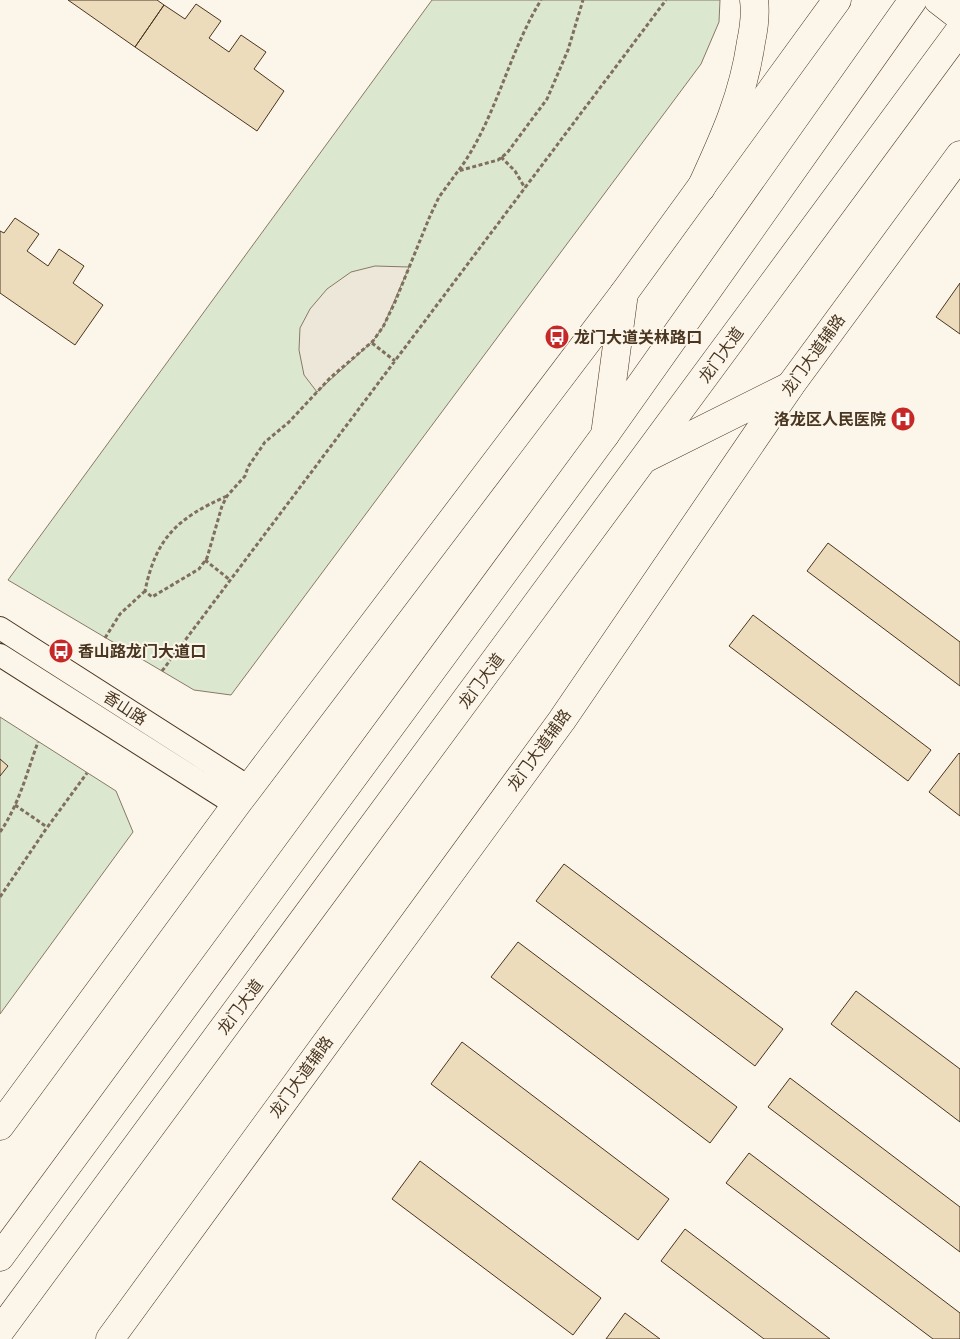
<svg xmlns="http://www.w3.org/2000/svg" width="960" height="1339" viewBox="0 0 960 1339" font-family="Roboto,'Noto Sans SC',sans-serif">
  <rect width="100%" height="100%" fill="#fbf6e9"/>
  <path fill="#dce7d0" stroke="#887966" d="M432,0H720L719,22L701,64L231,695L194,690L8,580Z
    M0,717L116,791L133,832L0,1014Z"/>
  <path fill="#ede7d9" stroke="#887966" d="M375,266L409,267L383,327L373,341L317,392L304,375L299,350L300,328L310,309L327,289L351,272Z"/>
  <path fill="#ecdcbc" stroke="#4a3520" d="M68,0H157L164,5L135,47Z
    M196,4L221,21L209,38L229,52L241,35L266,52L254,69L284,91L257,131L135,47L164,5L185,19Z
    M15,218L39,234L27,251L48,266L59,249L84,266L73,283L103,305L75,345L0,293V231L4,233Z
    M960,283V334L936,317Z
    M828,543L960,642V686L807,571Z
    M753,615L931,750L908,781L729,646Z
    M959,753L960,754V816L929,792Z
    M0,759L8,766L0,776Z
    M564,864L783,1029L755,1066L536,901Z
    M518,942L737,1107L710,1143L491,977Z
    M856,991L960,1069V1122L831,1024Z
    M462,1042L669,1199L638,1240L431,1084Z
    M790,1078L960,1207V1252L768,1107Z
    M749,1153L960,1313V1339H933L726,1183Z
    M420,1161L601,1298L573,1335L392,1199Z
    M685,1229L830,1339H764L661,1261Z
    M625,1313L660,1339H606Z"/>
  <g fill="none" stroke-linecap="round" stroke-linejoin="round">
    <defs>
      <path id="street" d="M0,628L250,788
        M0,655L236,805"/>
      <path id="secondary" d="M0,1126L236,805L624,293L837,0
        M110,1339L562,720L790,386L960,155"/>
      <path id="primary" d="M938,0L960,17
        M701,188C724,138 743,97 751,42C754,28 756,15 754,0
        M605,435L624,293
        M646,458L790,386"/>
      <path id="highway" d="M0,1257L605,435L913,0
        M0,1331L960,30"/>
    </defs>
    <use href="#street" stroke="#4a3520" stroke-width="24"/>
    <use href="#secondary" stroke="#4a3520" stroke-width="29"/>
    <use href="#primary" stroke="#4a3520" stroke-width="29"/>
    <use href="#highway" stroke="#4a3520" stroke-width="29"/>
    <path stroke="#7f6f5c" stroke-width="3" stroke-dasharray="4 2.5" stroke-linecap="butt" d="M501,157L515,171L525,188
      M459,170C496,119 508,54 541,0
      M372,343L395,361
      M227,496C178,518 156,537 145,591L152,597L199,569L207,558L222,506L227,496L245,476L248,467L265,442L289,422L330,378L373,341L383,327L395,302L430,216L439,197L458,171L498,160L507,153L547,99L568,50L583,0
      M205,560L230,580
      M105,638L120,614L145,591
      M162,671L666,0
      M15,805L47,827
      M0,832C19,805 27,772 38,742
      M0,897L46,829L87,773"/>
    <use href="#street" stroke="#fbf6e9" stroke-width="22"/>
    <use href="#secondary" stroke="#fbf6e9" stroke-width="28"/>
    <use href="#primary" stroke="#fbf6e9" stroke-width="28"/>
    <use href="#highway" stroke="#fbf6e9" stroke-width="28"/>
  </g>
  <defs>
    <symbol id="bus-disc" viewBox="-11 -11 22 22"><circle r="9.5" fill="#c62828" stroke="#fbf6e9"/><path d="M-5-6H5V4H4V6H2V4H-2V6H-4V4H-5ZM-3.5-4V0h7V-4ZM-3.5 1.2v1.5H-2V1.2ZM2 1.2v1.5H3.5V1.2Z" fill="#fff"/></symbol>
    <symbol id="hospital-disc" viewBox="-11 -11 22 22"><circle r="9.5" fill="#c62828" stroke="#fbf6e9"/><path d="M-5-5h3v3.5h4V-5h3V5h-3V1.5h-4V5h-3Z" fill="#fff"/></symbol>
  </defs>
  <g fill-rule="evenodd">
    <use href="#bus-disc" x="543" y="323" width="28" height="28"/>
    <use href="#hospital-disc" x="889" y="405" width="28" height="28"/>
    <use href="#bus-disc" x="47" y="637" width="28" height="28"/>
  </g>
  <g text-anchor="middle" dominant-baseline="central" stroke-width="4" stroke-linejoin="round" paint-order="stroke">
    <g font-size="16" font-weight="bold" fill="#4a3520" stroke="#fbf6e9" text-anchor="start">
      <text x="574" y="337">龙门大道关林路口</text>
      <text x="886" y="419" text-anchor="end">洛龙区人民医院</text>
      <text x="78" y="651">香山路龙门大道口</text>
    </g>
    <g font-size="16" fill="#4a3520" stroke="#fbf6e9">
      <text transform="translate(721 355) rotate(-54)">龙门大道</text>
      <text transform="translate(813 355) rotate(-54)">龙门大道辅路</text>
      <text transform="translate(481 681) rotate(-53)">龙门大道</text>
      <text transform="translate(125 708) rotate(33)">香山路</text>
      <text transform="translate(539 750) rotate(-54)">龙门大道辅路</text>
      <text transform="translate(240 1007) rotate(-53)">龙门大道</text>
      <text transform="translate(301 1077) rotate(-54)">龙门大道辅路</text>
    </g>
  </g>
</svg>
